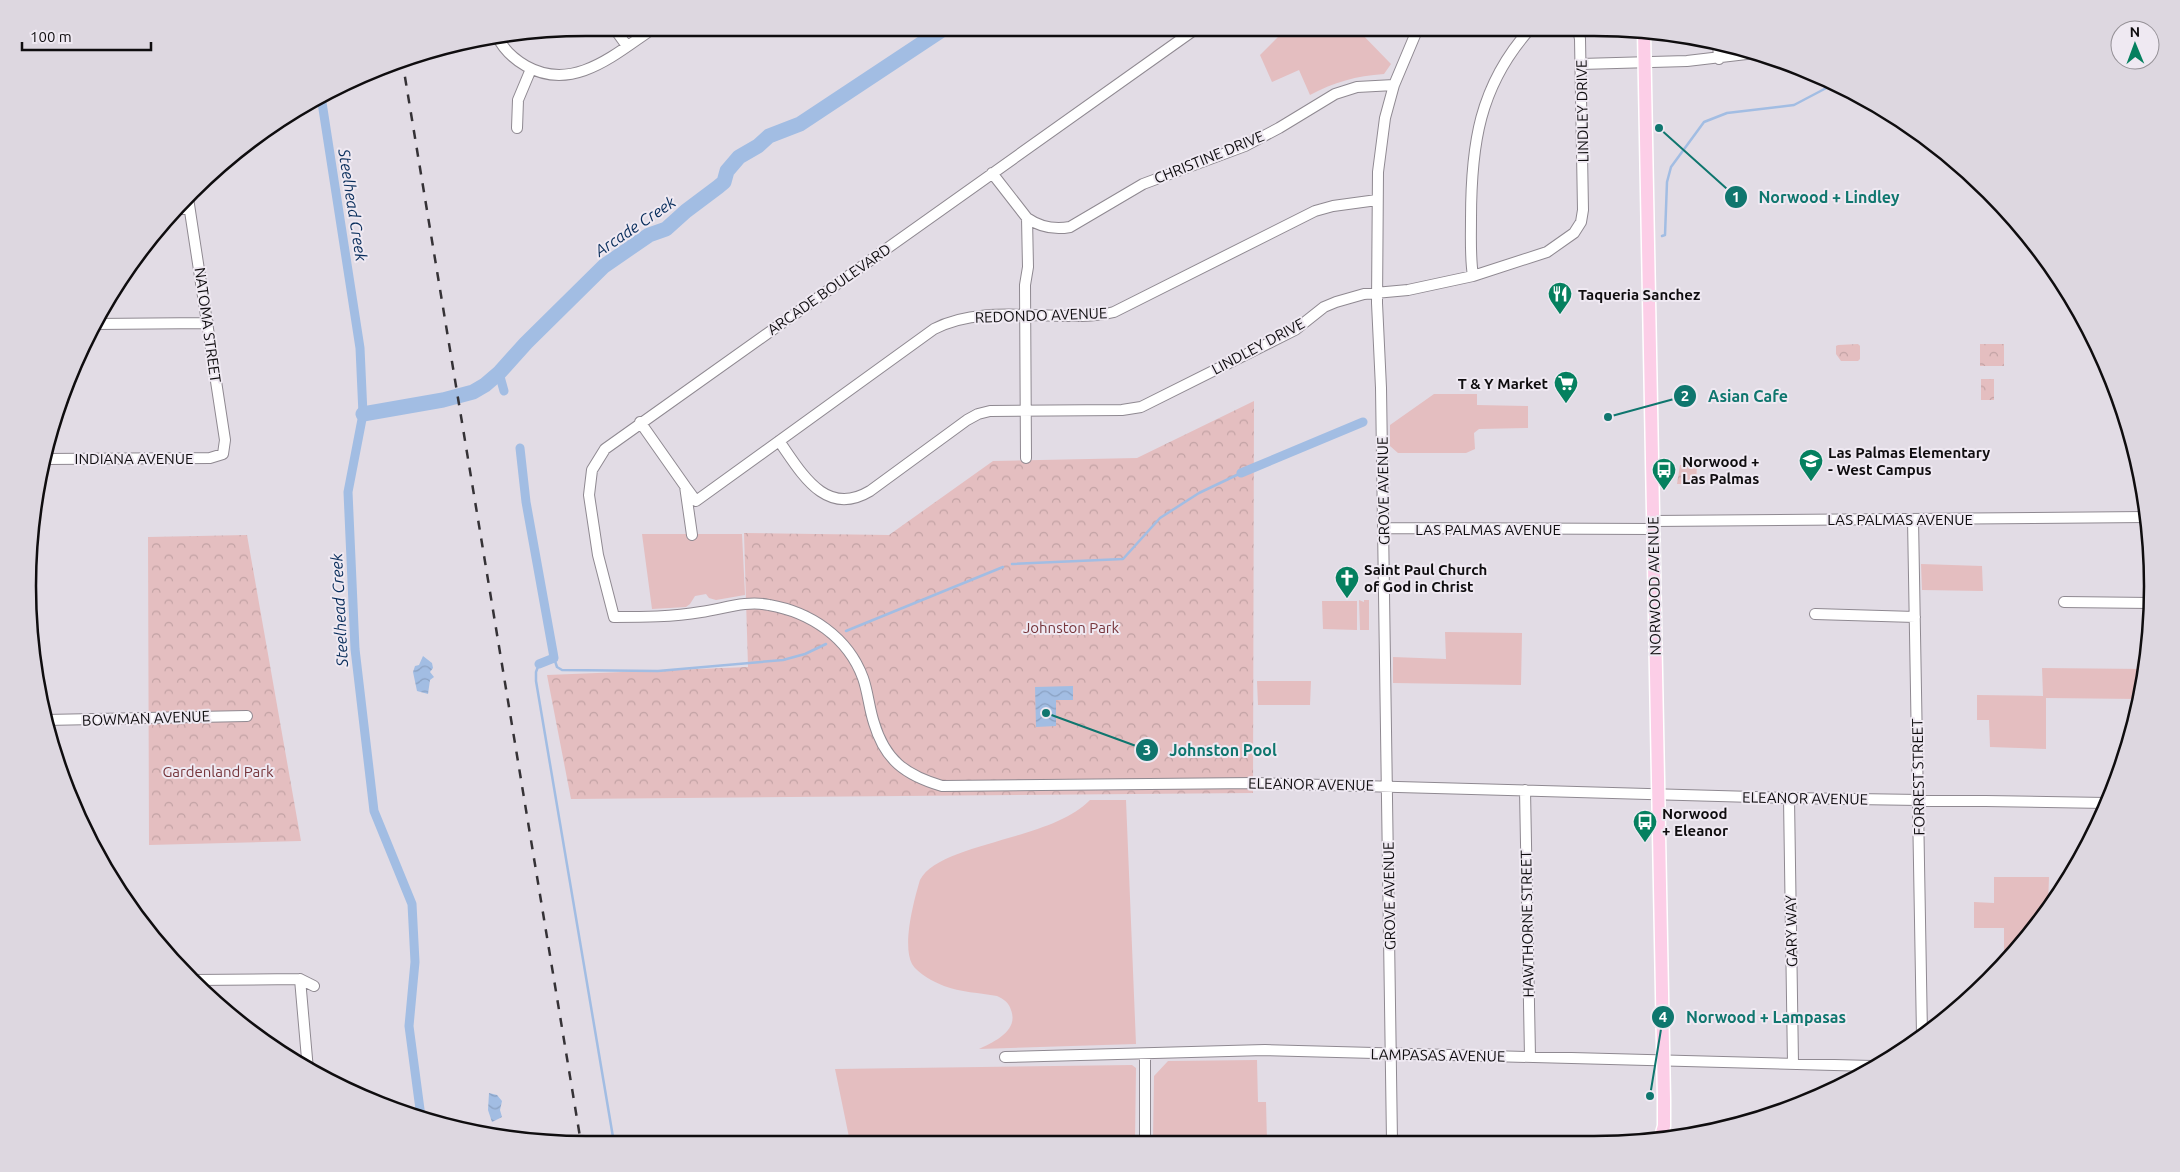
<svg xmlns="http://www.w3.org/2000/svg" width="2180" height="1172" viewBox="0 0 2180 1172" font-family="Ubuntu,sans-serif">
  <defs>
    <pattern id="park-crowns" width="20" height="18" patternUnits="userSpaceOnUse" patternTransform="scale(1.25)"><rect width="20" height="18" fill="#e4bec0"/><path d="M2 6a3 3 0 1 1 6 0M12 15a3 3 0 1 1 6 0" fill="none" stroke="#c2a2a4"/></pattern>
    <pattern id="water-waves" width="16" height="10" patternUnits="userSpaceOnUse" patternTransform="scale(1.25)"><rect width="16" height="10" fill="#a2bde3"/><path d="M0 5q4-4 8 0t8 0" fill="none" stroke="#8aa1c2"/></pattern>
  </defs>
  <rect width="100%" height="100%" fill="#e2dce5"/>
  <path fill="#e4bec0" d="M1287,28H1356L1391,64L1384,74C1356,76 1334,82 1310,95L1299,70L1272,82L1260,55Z
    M1434,394H1477V405L1528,406V428L1479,429L1474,433L1475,449L1466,453H1398L1390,446V425Z
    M642,534H742L745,595L716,600L709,598L706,594L695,596L690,604L686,607L652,609Z
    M1921,564L1982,566L1983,591L1922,590Z
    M1359,600L1364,602V600H1369V630H1360Z
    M1322,601H1357V630L1323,629Z
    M1445,632L1522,633L1521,685L1393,683V657L1446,659Z
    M2042,668L2145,669L2138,699L2046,698V749L1990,747L1989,720H1977V695L2043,696Z
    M1257,681H1311L1310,705H1258Z
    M1090,800H1126L1136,1044L979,1049C994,1042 1019,1031 1011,1010C1009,1003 1004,999 997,996C980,993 960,992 944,986C934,982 918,974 912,964C902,945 914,900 920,880C940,842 1051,841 1090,800Z
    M1994,877H2049L2048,906L2015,953H2004V928H1974V902L1994,903Z
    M1257,1060L1258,1102H1266L1267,1141H1153L1154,1076L1168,1061Z
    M1132,1065L1136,1068L1135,1141L850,1142L835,1069Z"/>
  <path fill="url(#park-crowns)" d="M1858,344L1860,346V359L1858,361H1841L1836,354V346L1838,345Z
    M1980,344H2004V366H1980Z
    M1981,379H1994V400H1981Z
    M1254,401L1253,793L571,799L547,675L748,667L744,533L889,535L993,461L1137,458Z
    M1680,465H1697L1696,484H1677Z
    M247,535L301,841L149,845L148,537Z"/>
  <path fill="url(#water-waves)" d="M423,656L432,663L433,668L430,672L434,677L430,680L428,694L417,691L413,672L415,666L419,665Z
    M1073,686V700H1056V726L1036,727L1035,687Z
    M489,1093L497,1095L502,1101L500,1110L502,1117L492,1122L488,1110Z"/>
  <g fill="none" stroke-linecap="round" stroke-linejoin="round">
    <path stroke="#a2bde3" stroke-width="2.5" d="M1662,236L1665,235L1667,182L1671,167L1704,122L1727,113L1794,105L1832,85
      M1012,564L1123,559L1160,518L1199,493L1241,473
      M846,631L1003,567
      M554,658L557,667L562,670L658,671L783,660L805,654L826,644
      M539,664L536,672V681L614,1143"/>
    <path stroke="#a2bde3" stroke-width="9" d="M321,96L360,348L363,414L348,492L355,649L374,811L412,904L415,962L409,1026L421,1117
      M499,373L504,391
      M520,448L526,502L553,652L554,658L539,664
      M1241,473L1363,422"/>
    <path stroke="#a2bde3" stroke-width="15" d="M363,414L443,400L473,392L485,385L499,373L526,343L604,266L649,235L666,229L686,211L718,187L724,182L727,171L739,157L758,146L769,136L800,124L945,28"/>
    <defs>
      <path id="minor" d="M614,28L627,46
        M1197,28L605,449L592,470L589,495L598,555L614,617C643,617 672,617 701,612C723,609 746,600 769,605C810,612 848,637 863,678C868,692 869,708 874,723C885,760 905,775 942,786L1255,783L1789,798L2106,803
        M497,36C503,49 514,59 526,66C574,93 616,53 654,28
        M1718,43L1719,59
        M1581,64L1687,61L1755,53
        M517,128L518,100L531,69
        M992,173L1027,218L1028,267L1025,285L1026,458
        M176,209H189
        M1027,218C1040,227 1054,230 1070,227L1143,184L1245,146L1279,128L1335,94L1357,87L1394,85
        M1473,276C1470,257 1471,238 1471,219C1471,145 1479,86 1530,29
        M96,324L208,323
        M640,422L685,486L692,535
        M779,441C801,472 825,518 870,491L967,420L978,414L990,411L1122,410L1141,407L1295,330L1324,307L1336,302L1364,294L1408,290L1473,276L1547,252L1574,233L1581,222L1583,210L1580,39L1578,29
        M44,459L210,458L223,454L225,440L188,198
        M685,486L696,501L934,329C974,308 1024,316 1068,316C1084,316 1099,316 1114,312L1315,211L1333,206L1377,200
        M1913,519L1922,1035
        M1653,521L2146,517
        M1383,528L1653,529
        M2064,602L2150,603
        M1815,614L1915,617
        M45,720L247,716
        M1525,790L1530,1057
        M1789,798L1793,1064
        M300,979L308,1070
        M193,980L300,979L314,986
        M1005,1057L1265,1050L1872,1066
        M1145,1141V1055
        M1392,1141L1381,388L1377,303L1378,172L1385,118L1394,85L1418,28"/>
      <path id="major" d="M1644,31L1664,1100V1126L1660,1140"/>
    </defs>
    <use href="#minor" stroke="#8f8991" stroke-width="12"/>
    <use href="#major" stroke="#fff" stroke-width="15"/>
    <use href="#minor" stroke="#fff" stroke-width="10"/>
    <use href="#major" stroke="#fccee7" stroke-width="12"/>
    <path stroke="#353236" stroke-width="2.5" stroke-dasharray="9 9" stroke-linecap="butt" d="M402,59L581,1143"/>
  </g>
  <defs>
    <symbol id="restaurant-pin" viewBox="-11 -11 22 30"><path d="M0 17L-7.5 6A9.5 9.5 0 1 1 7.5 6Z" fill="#05805f" stroke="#efe9f2"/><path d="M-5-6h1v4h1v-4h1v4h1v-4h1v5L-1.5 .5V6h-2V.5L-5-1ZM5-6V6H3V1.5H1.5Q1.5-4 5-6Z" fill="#fff"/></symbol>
    <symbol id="supermarket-pin" viewBox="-11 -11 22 30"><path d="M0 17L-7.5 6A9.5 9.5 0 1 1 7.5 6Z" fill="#05805f" stroke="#efe9f2"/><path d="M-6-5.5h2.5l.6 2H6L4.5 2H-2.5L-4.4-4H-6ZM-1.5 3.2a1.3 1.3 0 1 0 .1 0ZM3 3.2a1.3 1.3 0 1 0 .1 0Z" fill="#fff"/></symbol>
    <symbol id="school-pin" viewBox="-11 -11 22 30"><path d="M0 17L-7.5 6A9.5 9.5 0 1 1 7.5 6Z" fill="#05805f" stroke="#efe9f2"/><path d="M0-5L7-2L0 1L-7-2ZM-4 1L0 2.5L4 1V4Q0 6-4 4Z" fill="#fff"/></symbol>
    <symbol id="bus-pin" viewBox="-11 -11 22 30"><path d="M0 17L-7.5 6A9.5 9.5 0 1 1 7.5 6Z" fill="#05805f" stroke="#efe9f2"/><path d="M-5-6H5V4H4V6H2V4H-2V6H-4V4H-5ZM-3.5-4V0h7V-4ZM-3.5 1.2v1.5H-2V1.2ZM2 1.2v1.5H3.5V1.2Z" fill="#fff"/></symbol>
    <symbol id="church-pin" viewBox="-11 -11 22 30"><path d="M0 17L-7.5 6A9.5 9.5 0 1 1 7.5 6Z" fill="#05805f" stroke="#efe9f2"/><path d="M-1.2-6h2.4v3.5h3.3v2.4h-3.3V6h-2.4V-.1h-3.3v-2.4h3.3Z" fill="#fff"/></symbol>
  </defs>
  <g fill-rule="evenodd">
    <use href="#restaurant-pin" x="1546" y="280" width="28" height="38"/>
    <use href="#supermarket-pin" x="1552" y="369" width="28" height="38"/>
    <use href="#school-pin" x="1797" y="447" width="28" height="38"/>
    <use href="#bus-pin" x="1650" y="456" width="28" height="38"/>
    <use href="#church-pin" x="1333" y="564" width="28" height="38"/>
    <use href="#bus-pin" x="1631" y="808" width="28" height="38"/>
  </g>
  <g text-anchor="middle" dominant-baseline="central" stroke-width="4" stroke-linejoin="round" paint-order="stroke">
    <g font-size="15" fill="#0f0d0f" stroke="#efe9f2">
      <text transform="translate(1582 111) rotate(-91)">LINDLEY DRIVE</text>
      <text transform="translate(1209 157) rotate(-22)">CHRISTINE DRIVE</text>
      <text transform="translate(829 289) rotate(-35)">ARCADE BOULEVARD</text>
      <text transform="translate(1041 315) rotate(-2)">REDONDO AVENUE</text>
      <text transform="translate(208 325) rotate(82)">NATOMA STREET</text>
      <text transform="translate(1258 346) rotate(-28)">LINDLEY DRIVE</text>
      <text x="134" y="458">INDIANA AVENUE</text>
      <text transform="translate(1383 491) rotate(-91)">GROVE AVENUE</text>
      <text x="1900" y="519">LAS PALMAS AVENUE</text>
      <text x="1488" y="529">LAS PALMAS AVENUE</text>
      <text transform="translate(1654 586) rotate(-91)">NORWOOD AVENUE</text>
      <text transform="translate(146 718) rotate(-2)">BOWMAN AVENUE</text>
      <text transform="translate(1918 777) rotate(-91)">FORREST STREET</text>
      <text transform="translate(1311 784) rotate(1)">ELEANOR AVENUE</text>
      <text transform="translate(1805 798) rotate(1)">ELEANOR AVENUE</text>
      <text transform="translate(1389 896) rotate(-91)">GROVE AVENUE</text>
      <text transform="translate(1527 924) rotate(-91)">HAWTHORNE STREET</text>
      <text transform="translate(1791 931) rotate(-91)">GARY WAY</text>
      <text transform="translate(1438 1055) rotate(1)">LAMPASAS AVENUE</text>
    </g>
    <g font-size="15" font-weight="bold" fill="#0f0d0f" stroke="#efe9f2" text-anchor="start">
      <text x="1578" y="294">Taqueria Sanchez</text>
      <text x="1548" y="383" text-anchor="end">T &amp; Y Market</text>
      <text x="1828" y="452">Las Palmas Elementary<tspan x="1828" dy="17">- West Campus</tspan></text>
      <text x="1682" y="461">Norwood +<tspan x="1682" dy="17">Las Palmas</tspan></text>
      <text x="1364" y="569">Saint Paul Church<tspan x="1364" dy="17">of God in Christ</tspan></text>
      <text x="1662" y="813">Norwood<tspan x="1662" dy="17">+ Eleanor</tspan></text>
    </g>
    <g font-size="15" fill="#76353b" stroke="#efe9f2">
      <text x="1071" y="627">Johnston Park</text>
      <text x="218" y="771">Gardenland Park</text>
    </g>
    <g font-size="16" font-style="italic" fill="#082d5b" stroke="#efe9f2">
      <text transform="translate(353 205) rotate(81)">Steelhead Creek</text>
      <text transform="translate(635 226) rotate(-34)">Arcade Creek</text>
      <text transform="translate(339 610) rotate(-93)">Steelhead Creek</text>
    </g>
  </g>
  <path d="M0 0H2180V1172H0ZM586 36H1594A550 550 0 0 1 2144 586V586A550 550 0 0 1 1594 1136H586A550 550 0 0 1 36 586V586A550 550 0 0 1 586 36Z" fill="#ddd7e0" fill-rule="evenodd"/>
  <path fill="none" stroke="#0f0d0f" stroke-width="2.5" d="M586 36H1594A550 550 0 0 1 2144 586V586A550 550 0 0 1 1594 1136H586A550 550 0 0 1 36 586V586A550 550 0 0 1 586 36Z"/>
  <path fill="none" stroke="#0f766e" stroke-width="2" d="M1659 128L1736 197M1608 417L1685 396M1046 713L1147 750M1650 1096L1663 1017"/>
  <g fill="#0f766e" stroke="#efe9f2" stroke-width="2">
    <circle cx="1659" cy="128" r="5"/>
    <circle cx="1608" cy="417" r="5"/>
    <circle cx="1046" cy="713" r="5"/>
    <circle cx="1650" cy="1096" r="5"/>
    <circle cx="1736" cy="197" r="12"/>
    <circle cx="1685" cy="396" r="12"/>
    <circle cx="1147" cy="750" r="12"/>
    <circle cx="1663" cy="1017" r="12"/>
  </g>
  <g font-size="15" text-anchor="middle" font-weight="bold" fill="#fff">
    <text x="1736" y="202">1</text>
    <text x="1685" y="401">2</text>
    <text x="1147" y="755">3</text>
    <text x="1663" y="1022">4</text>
  </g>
  <g font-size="16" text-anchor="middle" font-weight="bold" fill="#0f766e" stroke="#efe9f2" stroke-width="4" stroke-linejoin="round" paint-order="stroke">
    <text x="1829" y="203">Norwood + Lindley</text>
    <text x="1748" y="402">Asian Cafe</text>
    <text x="1223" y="756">Johnston Pool</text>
    <text x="1766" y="1023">Norwood + Lampasas</text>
  </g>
  <g transform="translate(2135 45) rotate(359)"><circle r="24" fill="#efe9f2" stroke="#959197"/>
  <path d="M0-4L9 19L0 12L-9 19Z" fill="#05805f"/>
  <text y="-8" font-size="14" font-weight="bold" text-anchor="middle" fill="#0f0d0f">N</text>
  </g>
  <path d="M22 42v8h129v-8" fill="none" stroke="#0f0d0f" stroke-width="2.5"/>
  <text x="30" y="42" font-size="15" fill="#0f0d0f" stroke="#efe9f2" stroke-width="4" paint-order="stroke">100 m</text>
</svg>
